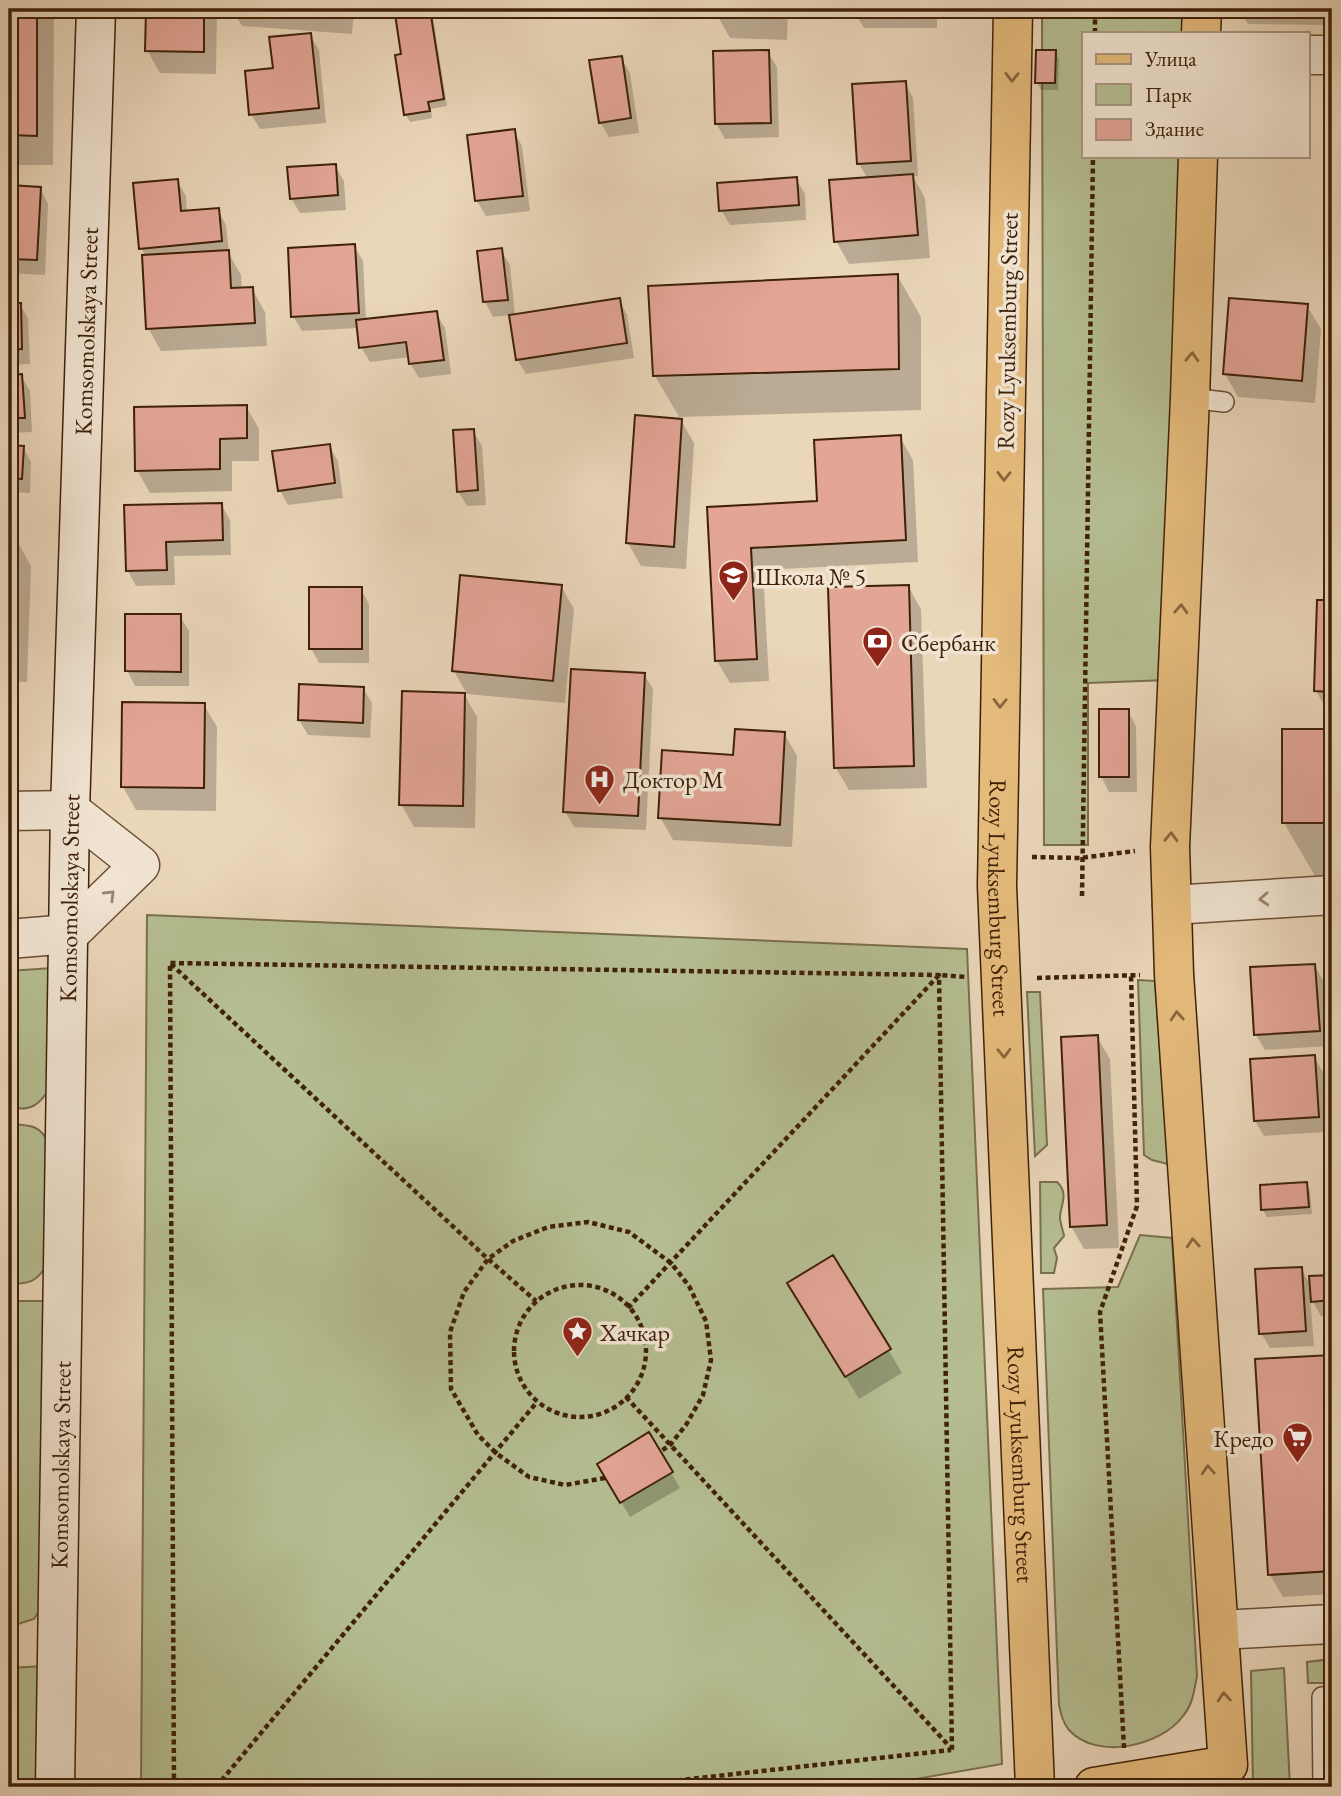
<svg xmlns="http://www.w3.org/2000/svg" width="1341" height="1796" viewBox="0 0 1341 1796" font-family="'EB Garamond',serif">
  <rect width="100%" height="100%" fill="#ead6b9"/>
  <filter id="stains"><feTurbulence type="fractalNoise" baseFrequency=".00286" numOctaves="4"/><feColorMatrix values="0 0 0 0 .2 0 0 0 0 .09 0 0 0 0 .02 0 0 0 .5 -.17"/></filter>
  <radialGradient id="worn" r=".72"><stop offset=".6" stop-color="#630" stop-opacity="0"/><stop offset="1" stop-color="#630" stop-opacity=".3"/></radialGradient>
  <path fill="#b5be91" stroke="#7a704c" stroke-width="2" d="M1042,9H1183V33H1084V156H1180L1168,680L1088,683V845H1044Z
    M147,915L967,949L1002,1764L870,1787H141Z
    M52,968L51,1086C40,1105 31,1112 9,1107V971Z
    M1138,980L1155,981L1168,1164L1152,1160L1144,1155Z
    M1027,992H1040L1047,1145L1035,1156Z
    M9,1124C29,1125 39,1124 49,1143L45,1268C35,1283 26,1284 9,1284Z
    M1040,1182H1057C1069,1193 1061,1204 1060,1217C1060,1223 1063,1230 1064,1236L1054,1248L1057,1258L1054,1273H1041Z
    M1140,1235L1172,1238L1197,1676C1194,1691 1193,1704 1183,1716C1161,1746 1097,1761 1069,1730C1063,1723 1061,1714 1059,1705L1043,1289L1118,1287Z
    M9,1301H50L44,1604L34,1619L12,1626L9,1624Z
    M1332,1659V1683H1308L1307,1662Z
    M44,1666L41,1787H9V1668Z
    M1284,1668L1290,1787H1253L1251,1671Z"/>
  <path fill="#0003" d="M9,9H54L53,165H9Z
    M148,9H217L216,74L160,73L147,50Z
    M232,9H354L352,34L242,26Z
    M435,9H507L437,13Z
    M717,9H788L787,40L730,38L717,15Z
    M853,9H937V28H864Z
    M1239,9H1329L1328,25L1248,24Z
    M429,11L433,18L447,106L431,109L432,118L410,122L406,115L397,57L403,56Z
    M310,35L319,50L326,123L260,129L251,114L275,70Z
    M768,52L777,67L779,137L725,139L716,123Z
    M1055,52L1059,59L1058,90H1041L1037,83Z
    M621,58L630,73L639,133L609,137L600,122Z
    M905,83L913,98L918,176H913L925,198L930,258L849,264L836,241L868,179L859,164Z
    M514,131L522,146L530,211L486,216L477,201L469,136Z
    M335,166L344,181L346,210L300,213L291,198Z
    M796,179L805,194L806,220L730,225L721,210Z
    M177,181L186,196L187,213L218,210L226,225L229,254L241,275L242,290L252,289L265,312L267,346L161,351L148,328L146,256L141,248Z
    M9,187L40,188L48,204L45,275L9,273Z
    M354,246L363,261L366,321L436,313L445,328L451,374L419,378L410,363V357L370,362L361,347L358,328L302,331L293,316Z
    M501,250L510,265L515,316L619,300L627,315L634,358L526,374L517,359L510,315L493,317L485,302Z
    M897,275L921,317V410L679,417L694,443L686,569L641,566L628,543L681,420L655,376Z
    M20,304L28,319L30,364L9,365V305Z
    M1307,306L1321,329L1315,403L1238,397L1225,374Z
    M21,376L30,391L32,432L9,433V377Z
    M246,406L259,429V461H232V491L150,493L137,470Z
    M473,431L482,446L486,505L467,506L458,491Z
    M900,437L913,460L918,562L763,570L769,681L730,683L717,661L709,509L819,503Z
    M329,446L338,461L343,498L288,505L280,490Z
    M9,447H23L31,462L30,493L9,492Z
    M221,504L230,520L231,555L174,556L175,585L136,586L128,571L126,507Z
    M9,536H14L31,566L27,682L9,681Z
    M561,586L574,609L565,703L467,694L454,671Z
    M908,586L921,609L927,788L849,790L836,768Z
    M361,589L369,604V663H319L311,648Z
    M1318,602H1332V714H1329L1316,691Z
    M180,616L189,631V686H135L127,670Z
    M644,674L653,689L646,830L574,827L565,811Z
    M363,688L372,703L370,738L308,735L299,720Z
    M464,694L477,717L475,828L414,827L401,804Z
    M204,705L217,727L216,811L136,810L123,787Z
    M1128,711L1136,726L1137,792H1109L1101,776Z
    M9,722L11,727L12,818H9Z
    M1284,731H1332V876H1315L1284,823Z
    M784,733L797,756L792,847L673,840L660,817Z
    M1314,965L1323,980L1327,1046L1265,1050L1256,1035Z
    M1097,1037L1110,1059L1119,1248L1084,1249L1071,1226Z
    M1314,1057L1323,1072L1327,1132L1264,1136L1255,1121Z
    M1306,1184L1310,1191L1312,1214L1267,1217L1263,1210Z
    M833,1257L902,1373L859,1399L803,1306Z
    M1301,1268L1312,1288L1311,1278L1332,1276V1316H1321L1310,1297L1314,1346L1270,1348L1261,1333Z
    M1332,1356V1594L1283,1597L1270,1575L1257,1361Z
    M649,1435L680,1488L630,1517L599,1465Z"/>
  <path fill="#e3a596" stroke="#3f2108" stroke-width="2" d="M9,9H37V136L9,135Z
    M146,9H204V52L145,51Z
    M430,9L444,99L428,102L430,111L404,115L395,55L401,54L395,14Z
    M716,9H776L775,18L716,16Z
    M311,33L319,108L249,115L245,71L273,68L269,37Z
    M769,50L771,123L715,124L713,51Z
    M1036,50H1056L1055,83H1035Z
    M622,56L631,118L599,123L589,60Z
    M906,81L911,161L857,164L852,84Z
    M515,129L523,196L475,201L467,135Z
    M336,164L338,195L290,199L287,167Z
    M913,174L918,235L834,242L829,180Z
    M797,177L799,205L719,211L717,183Z
    M178,179L181,211L219,208L222,241L139,249L133,183Z
    M9,185L41,187L37,260L9,259Z
    M355,244L359,313L291,317L288,248Z
    M502,248L508,300L483,302L477,251Z
    M229,250L231,288L253,287L255,323L146,329L142,255Z
    M898,274L899,369L653,376L648,286Z
    M620,298L627,343L516,360L509,315Z
    M1229,298L1308,304L1302,381L1223,374Z
    M9,303H21L22,349L9,350Z
    M437,311L444,360L409,364L406,342L359,348L356,320Z
    M22,374L25,418H9V375Z
    M247,405V438L220,439V469L135,471L134,407Z
    M635,415L682,419L674,547L626,543Z
    M474,429L478,490L457,492L453,430Z
    M901,435L906,540L751,548L757,659L715,661L707,507L817,501L814,440Z
    M330,444L335,483L278,491L272,451Z
    M9,445L24,446L22,479L9,478Z
    M222,503L223,540L166,542L167,570L126,571L124,505Z
    M9,534H15L11,652H9Z
    M460,575L562,585L553,681L452,671Z
    M909,585L914,766L834,768L828,587Z
    M309,587H362V649H309Z
    M1317,600H1332V692L1314,691Z
    M125,614H181V672L125,671Z
    M571,669L645,673L638,816L563,812Z
    M299,684L364,687L363,723L298,720Z
    M402,691L465,693L463,806L399,805Z
    M122,702L205,703L204,788L121,787Z
    M1099,709H1129V777H1099Z
    M735,729L785,732L780,825L658,818L662,750L733,755Z
    M1282,729H1332V823H1282Z
    M1315,964L1320,1031L1254,1035L1250,967Z
    M1098,1035L1107,1225L1070,1227L1061,1037Z
    M1315,1055L1319,1117L1254,1121L1250,1059Z
    M1307,1182L1309,1207L1261,1210L1260,1185Z
    M833,1255L891,1349L845,1377L787,1283Z
    M1302,1267L1306,1331L1259,1334L1255,1269Z
    M1332,1275V1300L1311,1302L1309,1276Z
    M1332,1355V1571L1268,1575L1255,1359Z
    M649,1432L673,1472L620,1503L597,1464Z"/>
  <g fill="none" stroke-linecap="round" stroke-linejoin="round">
    <defs>
      <path id="service" d="M1190,398L1224,402
        M1323,1787L1322,1697L1332,1696"/>
      <path id="minor" d="M1308,55H1332
        M1172,905L1332,895
        M1219,1630L1332,1624"/>
      <path id="tertiary" d="M9,811L70,810L140,865L69,934L9,939"/>
      <g id="secondary">
        <path id="s1" d="M55,1787L70,810L96,9"/>
      </g>
      <g id="primary">
        <path id="s2" d="M1013,9L997,886L1035,1787"/>
        <path d="M1201,33L1202,9"/>
        <path d="M1094,1787L1228,1765L1174,974L1170,847L1190,398L1198,156"/>
      </g>
    </defs>
    <use href="#service" stroke="#6a4e34" stroke-width="22"/>
    <use href="#minor" stroke="#6a4e34" stroke-width="41"/>
    <use href="#tertiary" stroke="#6a4e34" stroke-width="41"/>
    <use href="#secondary" stroke="#3f2108" stroke-width="41"/>
    <use href="#primary" stroke="#3f2108" stroke-width="41"/>
    <path stroke="#3f2108" stroke-width="4.5" stroke-dasharray="5 3.5" stroke-linecap="butt" d="M1095,33V9
      M1032,857L1080,858L1135,851
      M1082,896L1093,156
      M171,964L488,1259L536,1301
      M1037,978L1140,975
      M514 1351a66 66 0 1 1 132 0a66 66 0 1 1-132 0Z
      M628,1308L939,975L966,977
      M626,1397L952,1749
      M605,1478L565,1485L529,1477L496,1453L478,1435L451,1389L450,1332L464,1292L488,1259L513,1241L548,1227L588,1222L629,1232L671,1263L689,1286L706,1321L711,1360L703,1395L686,1425L670,1445L661,1451
      M1124,1748L1100,1312L1137,1206L1131,975
      M174,1787L170,963L939,975L952,1750
      M216,1787L537,1402
      M618,1787L951,1750"/>
    <use href="#service" stroke="#f1e4d2" stroke-width="19"/>
    <use href="#minor" stroke="#f1e4d2" stroke-width="38"/>
    <use href="#tertiary" stroke="#f1e4d2" stroke-width="38"/>
    <use href="#secondary" stroke="#f1e4d2" stroke-width="38"/>
    <use href="#primary" stroke="#e5bb7c" stroke-width="38"/>
  </g>
  <defs><path id="oneway-chevron" d="M-2-3.5L2.5 0L-2 3.5" fill="none" stroke-width="1.6" stroke-linecap="round" stroke-linejoin="round" transform="scale(1.75)"/></defs>
  <g stroke="#8a663c">
    <use href="#oneway-chevron" transform="translate(1012 77) rotate(91)"/>
    <use href="#oneway-chevron" transform="translate(1192 357) rotate(-88)"/>
    <use href="#oneway-chevron" transform="translate(1004 476) rotate(91)"/>
    <use href="#oneway-chevron" transform="translate(1181 609) rotate(-87)"/>
    <use href="#oneway-chevron" transform="translate(1000 703) rotate(91)"/>
    <use href="#oneway-chevron" transform="translate(1171 837) rotate(-88)"/>
    <use href="#oneway-chevron" transform="translate(1177 1016) rotate(-94)"/>
    <use href="#oneway-chevron" transform="translate(1004 1053) rotate(88)"/>
    <use href="#oneway-chevron" transform="translate(1193 1243) rotate(-94)"/>
    <use href="#oneway-chevron" transform="translate(1208 1470) rotate(-94)"/>
    <use href="#oneway-chevron" transform="translate(1224 1697) rotate(-94)"/>
  </g>
  <g stroke="#98826d">
    <use href="#oneway-chevron" transform="translate(110 895) rotate(-45)"/>
    <use href="#oneway-chevron" transform="translate(1264 899) rotate(177)"/>
  </g>
  <defs>
    <symbol id="school-pin" viewBox="-11 -11 22 30"><path d="M0 17L-7.5 6A9.5 9.5 0 1 1 7.5 6Z" fill="#8f2418" stroke="#f1e4d2"/><path d="M0-5L7-2L0 1L-7-2ZM-4 1L0 2.5L4 1V4Q0 6-4 4Z" fill="#fff"/></symbol>
    <symbol id="bank-pin" viewBox="-11 -11 22 30"><path d="M0 17L-7.5 6A9.5 9.5 0 1 1 7.5 6Z" fill="#8f2418" stroke="#f1e4d2"/><path d="M-6-4H6V4H-6ZM0-2.3a2.3 2.3 0 1 0 0 4.6a2.3 2.3 0 1 0 0-4.6Z" fill="#fff"/></symbol>
    <symbol id="hospital-pin" viewBox="-11 -11 22 30"><path d="M0 17L-7.5 6A9.5 9.5 0 1 1 7.5 6Z" fill="#8f2418" stroke="#f1e4d2"/><path d="M-5-5h3v3.5h4V-5h3V5h-3V1.5h-4V5h-3Z" fill="#fff"/></symbol>
    <symbol id="sight-pin" viewBox="-11 -11 22 30"><path d="M0 17L-7.5 6A9.5 9.5 0 1 1 7.5 6Z" fill="#8f2418" stroke="#f1e4d2"/><path d="M0-6L1.8-2.2L6-1.7L2.9 1.2L3.7 5.4L0 3.3L-3.7 5.4L-2.9 1.2L-6-1.7L-1.8-2.2Z" fill="#fff"/></symbol>
    <symbol id="supermarket-pin" viewBox="-11 -11 22 30"><path d="M0 17L-7.5 6A9.5 9.5 0 1 1 7.5 6Z" fill="#8f2418" stroke="#f1e4d2"/><path d="M-6-5.5h2.5l.6 2H6L4.5 2H-2.5L-4.4-4H-6ZM-1.5 3.2a1.3 1.3 0 1 0 .1 0ZM3 3.2a1.3 1.3 0 1 0 .1 0Z" fill="#fff"/></symbol>
  </defs>
  <g fill-rule="evenodd">
    <use href="#school-pin" x="716" y="558" width="35" height="47"/>
    <use href="#bank-pin" x="860" y="624" width="35" height="47"/>
    <use href="#hospital-pin" x="582" y="762" width="35" height="47"/>
    <use href="#sight-pin" x="560" y="1314" width="35" height="47"/>
    <use href="#supermarket-pin" x="1280" y="1420" width="35" height="47"/>
  </g>
  <g text-anchor="middle" dominant-baseline="central" stroke-width="7" stroke-linejoin="round" paint-order="stroke">
    <g font-size="24" fill="#3f2108" stroke="#f1e4d2">
      <text stroke="none"><textPath href="#s1" startOffset="1456">Komsomolskaya Street</textPath></text>
      <text transform="translate(1007 331) rotate(-89)">Rozy Lyuksemburg Street</text>
      <text stroke="none"><textPath href="#s1" startOffset="889">Komsomolskaya Street</textPath></text>
      <text stroke="none"><textPath href="#s2" startOffset="889">Rozy Lyuksemburg Street</textPath></text>
      <text stroke="none"><textPath href="#s1" startOffset="322">Komsomolskaya Street</textPath></text>
      <text stroke="none"><textPath href="#s2" startOffset="1456">Rozy Lyuksemburg Street</textPath></text>
    </g>
    <g font-size="24" fill="#3f2108" stroke="#f1e4d2" text-anchor="start">
      <text x="756" y="576">Школа № 5</text>
      <text x="901" y="642">Сбербанк</text>
      <text x="623" y="779">Доктор М</text>
      <text x="600" y="1332">Хачкар</text>
      <text x="1274" y="1438" text-anchor="end">Кредо</text>
    </g>
  </g>
  <rect width="1341" height="1796" fill="none" stroke="#ead6b9" stroke-width="35"/>
  <rect x="10" y="10" width="1320" height="1775" fill="none" stroke="#3f2108" stroke-width="3.5"/>
  <rect x="18" y="18" width="1306" height="1761" fill="none" stroke="#3f2108" stroke-width="2"/>
  <rect x="1082" y="32" width="228" height="126" fill="#f1e4d2" stroke="#aa9681" stroke-width="2"/>
  <rect x="1096" y="54" width="35" height="10" fill="#e5bb7c" stroke="#aa9681" stroke-width="2"/>
  <text x="1145" y="66" font-size="21" fill="#3f2108">Улица</text>
  <rect x="1096" y="84" width="35" height="21" fill="#b5be91" stroke="#aa9681" stroke-width="2"/>
  <text x="1145" y="102" font-size="21" fill="#3f2108">Парк</text>
  <rect x="1096" y="119" width="35" height="21" fill="#e3a596" stroke="#aa9681" stroke-width="2"/>
  <text x="1145" y="136" font-size="21" fill="#3f2108">Здание</text>
  <rect width="100%" height="100%" filter="url(#stains)"/>
  <rect width="100%" height="100%" fill="url(#worn)"/>
</svg>
